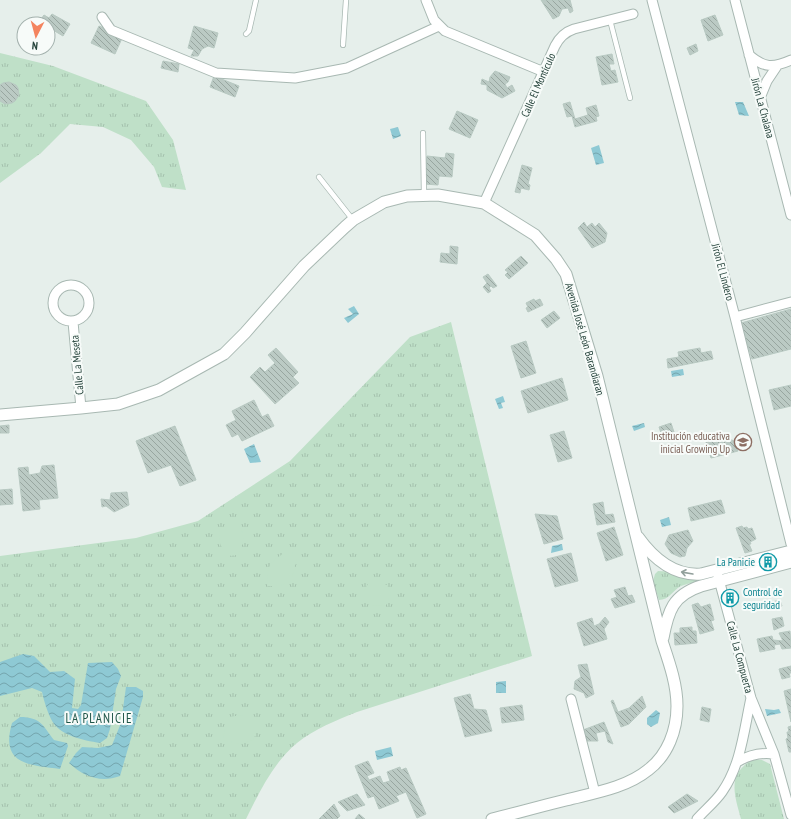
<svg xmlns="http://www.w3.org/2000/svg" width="791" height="819" viewBox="0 0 791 819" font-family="'PT Sans Narrow',sans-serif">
  <defs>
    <pattern id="grass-tufts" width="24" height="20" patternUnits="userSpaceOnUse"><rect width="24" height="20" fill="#bfe0c8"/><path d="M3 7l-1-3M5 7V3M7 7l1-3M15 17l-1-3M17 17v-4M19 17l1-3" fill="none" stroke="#a4c1ad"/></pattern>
    <pattern id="water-waves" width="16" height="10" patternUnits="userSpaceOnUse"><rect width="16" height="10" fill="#8ec9d4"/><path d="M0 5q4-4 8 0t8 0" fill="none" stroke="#74a5ad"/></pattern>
    <pattern id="building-back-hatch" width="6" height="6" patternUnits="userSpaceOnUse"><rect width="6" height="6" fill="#bbcac4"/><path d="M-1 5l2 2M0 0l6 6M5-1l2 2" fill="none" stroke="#98a6a0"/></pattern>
  </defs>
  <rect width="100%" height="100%" fill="#e6efeb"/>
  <path fill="url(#grass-tufts)" d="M0,53L53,66L146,101L173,140L186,190L162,187L154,167L131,140L103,127L70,124L41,153L0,183Z
    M451,322L532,656L357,712C337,720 314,729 297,743C273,763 260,791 246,819H0V556L136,538L198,521L290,461L410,337Z
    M658,571L711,574L713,579C703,581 691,582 681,586C673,590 669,600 659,600L653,581L655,574Z
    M752,760H762L770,764L784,819H741C735,796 726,775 752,760Z"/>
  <path fill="#bfe0c8" d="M227,525H239C246,538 244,542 238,555L228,556C221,547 217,541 220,529Z
    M287,551L298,555L291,581L279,586H268C265,565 271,562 287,551Z
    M368,584H379L387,585L391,593L386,605L372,606L366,600L364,591Z
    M242,715L253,716L260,720L258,729L253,740L240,744L223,740L225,728L229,717Z"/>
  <path fill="url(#water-waves)" d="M735,102H743L749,116L739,115Z
    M398,127L401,136L393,139L390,129Z
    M599,145L604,163L596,165L591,148Z
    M354,306L359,314L348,323L344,318L353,314L348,309Z
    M683,369L684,375L672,377L671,371Z
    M503,396L505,402L501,403L503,408L499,409L495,399Z
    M644,423L645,427L634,431L632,426Z
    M254,444L261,462L250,463L244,449Z
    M669,517L671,525L662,527L660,520Z
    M562,544L563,550L551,553L552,546Z
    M23,654L34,656L50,672L64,671L75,679L72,708L78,709L81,705L88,663L112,662L118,669L121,676L116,689L110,729L107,738L100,743C83,740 59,736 51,719C47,711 44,701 42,692L32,688L0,696V662Z
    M506,681V693H496V682Z
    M126,687H136L143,691V697L120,776C101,783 84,777 69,763L76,753L82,747L98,748L112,745L121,723Z
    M765,709L774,710L779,709L781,713L767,716Z
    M656,710L660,713L658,723L651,727L647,724V718Z
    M20,717C41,717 43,726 54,740L67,743L68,746L60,769C28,765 0,764 12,723Z
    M391,747L393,756L377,760L375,751Z"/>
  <path fill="url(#building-back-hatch)" stroke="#b8c9c2" d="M541,0H570L573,11L570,13L568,8L562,9L559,16L553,19Z
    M52,14L70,24L63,36L48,27V24H43L39,22L44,15L49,18Z
    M715,15L723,35L708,41L701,20Z
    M99,26L123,36L115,54L91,43Z
    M194,26L218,33L214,48L208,46L202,49L198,56H191L194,50L188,48Z
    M696,44L698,51L690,55L687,48Z
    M612,54L614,64H609L611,71L615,70L618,82L602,85L596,57Z
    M163,61L179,64L178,72L161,68Z
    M495,71L510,77L508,82L505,84L507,88L512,85L515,91L502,98L487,90V85L481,84L482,79L489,82L490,77Z
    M214,76L239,86L235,97L210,87Z
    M9,82L16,85L18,88L19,95L15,101L12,103L5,104L0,101V85L3,83Z
    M570,102L575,119L588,115L586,108L596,105L599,116L596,117L597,121L575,127L572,116L567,117L563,104Z
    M457,111L478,120L470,138L449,129Z
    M446,153L454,154L452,177L439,176L438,185L424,184L427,156L445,158Z
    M522,165L532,168L528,184L530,185L529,190L521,188L520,193L515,192Z
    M584,222L587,227L592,223L595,227L599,223L607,233L605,242L592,248L578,228Z
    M450,246L458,247L457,264L440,262L441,253L450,254Z
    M521,256L528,263L509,279L505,275L508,272L505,270Z
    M488,274L497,286L493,288L491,286L489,288L491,291L488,293L483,287L487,283L483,277Z
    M534,299L535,301L540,299L543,305L528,312L526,308L528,307L526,303Z
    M791,309V349L752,359L741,323Z
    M554,311L560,318L547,328L541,320Z
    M526,341L536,373L521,378L511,346Z
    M276,348L298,372L293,377L299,383L275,404L250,377L260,367L265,372L275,363L268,355Z
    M700,348L701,353L711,351L713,359L668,368L667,359L679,357L678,352Z
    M562,378L568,400L528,413L521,391Z
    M791,385V406L774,410L769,390Z
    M254,400L262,417L268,414L274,426L242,441L238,434L232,437L226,425L236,420L232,411Z
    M671,423L675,435L663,439L659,427Z
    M9,425V433H0V426Z
    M175,426L196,480L180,486L171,465L148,473L136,441Z
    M564,431L572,458L558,462L550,435Z
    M722,435L736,442L738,451L711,458L705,439Z
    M54,465L58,498L39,500L40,509L23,511L18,468L28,467L29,475L40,473L42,466Z
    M12,489L13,504L0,505V490Z
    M127,492L129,505L114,512L106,506L102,507L101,499L110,500L111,493Z
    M721,500L725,513L691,521L688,508Z
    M603,502L605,515L613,514L615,522L597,525L593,504Z
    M535,514L557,516L563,539L544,544Z
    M742,526L743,528L747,527L748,529L752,528L756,539L750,542L751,544H749L752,551L745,553L736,528Z
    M614,527L623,555L606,561L597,533Z
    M688,530L693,541L687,548L685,556L680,557L671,553L665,544L669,535Z
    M571,553L578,581L555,587L547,559Z
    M625,587L628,596L632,595L635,602L615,608L611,599L617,597L614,590Z
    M780,600L782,606L766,610L764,604Z
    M698,603L701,607L710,604L714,620L711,621L714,630L700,634L692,605Z
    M605,617L609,622L604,629L607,639L584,646L577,623L592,618L594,626L599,624Z
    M782,617L784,626L774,630L772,619Z
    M692,627V631H696L697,643L675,645L674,633H680V628Z
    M790,631L791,648L782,649L780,644L774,645L775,649L760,652L757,639L772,636L773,640L783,641L779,633Z
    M587,664L594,694L586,698L584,693L574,689L575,681L581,677L578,665Z
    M791,666V673H789L790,677L782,679L779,669Z
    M791,689V722L784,691Z
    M470,694L474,709L486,710L492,731L465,737L454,698Z
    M642,696L646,707L629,724L621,727L611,701L613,700L618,712L629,708Z
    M522,705L524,720L502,723L500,708Z
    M702,707L711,709L709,722L700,720Z
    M604,722L613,744L608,742L605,731L596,733L598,741H587L583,730Z
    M791,726V752H789L786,739L788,738L787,732H789L788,727Z
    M368,761L374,773L367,776L369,780L380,776L383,783L390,781L387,772L400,767L401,770L406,768L426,814L417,818L406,792L396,796L399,801L379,809L374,796L368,798L355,766Z
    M357,794L365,805L347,811L338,802Z
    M687,794L698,801L674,813L668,807Z
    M334,804L340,816L337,819H319Z
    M359,814L365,819H355Z"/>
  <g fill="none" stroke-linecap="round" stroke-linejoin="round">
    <defs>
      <path id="service" d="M610,20L630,98
        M246,34L249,31L256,0
        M343,45L346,0
        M423,133L424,195
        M319,177L353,220"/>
      <path id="minor" d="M426,0L434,20L445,31L544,72
        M652,0L735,317L791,544
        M735,0L791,215
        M102,17L111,30L216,73L295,78L347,68L439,26
        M749,55C764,68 773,68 791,60
        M760,98L767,81L777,66
        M484,203L555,46C559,38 565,32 574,29L633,14
        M53 303a18 18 0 1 1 36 0a18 18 0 1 1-36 0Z
        M735,317L791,302
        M73,322L81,408
        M718,576L751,698L774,754L791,815
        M571,699L595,793
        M737,762C749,755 760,752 774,754
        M697,819C705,810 715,802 722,792C741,765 744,730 751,698"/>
      <path id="tertiary" d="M0,415L81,408L118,404L159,390L224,354L245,333L304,266L345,227L353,220L384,202L407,196L438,195L484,203L535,235L556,259L566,274L597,376L662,641C669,662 677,684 677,706C677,730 668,755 648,770C626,788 593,793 566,800C541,806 517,813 492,819
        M638,537C653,558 674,576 701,574L791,551
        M663,638C668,611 673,595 701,586L791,562"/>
    </defs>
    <use href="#service" stroke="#a8b8b2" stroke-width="6"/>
    <use href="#minor" stroke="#a8b8b2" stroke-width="11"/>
    <use href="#tertiary" stroke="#a8b8b2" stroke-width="13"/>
    <use href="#service" stroke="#fff" stroke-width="4.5"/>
    <use href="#minor" stroke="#fff" stroke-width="9"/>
    <use href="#tertiary" stroke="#fff" stroke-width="11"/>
  </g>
  <defs><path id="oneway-shaft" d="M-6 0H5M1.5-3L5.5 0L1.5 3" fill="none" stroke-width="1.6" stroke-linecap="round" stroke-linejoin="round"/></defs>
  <use stroke="#92a09c" href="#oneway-shaft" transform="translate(687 573) rotate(-170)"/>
  <defs>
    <symbol id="school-ring" viewBox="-11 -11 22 22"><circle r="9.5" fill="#f7fbf9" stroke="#8d6e63" stroke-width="1.5"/><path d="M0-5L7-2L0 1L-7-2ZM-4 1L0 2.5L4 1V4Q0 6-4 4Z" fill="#8d6e63"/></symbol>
    <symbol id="building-ring" viewBox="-11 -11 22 22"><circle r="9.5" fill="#f7fbf9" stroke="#0f9aa8" stroke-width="1.5"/><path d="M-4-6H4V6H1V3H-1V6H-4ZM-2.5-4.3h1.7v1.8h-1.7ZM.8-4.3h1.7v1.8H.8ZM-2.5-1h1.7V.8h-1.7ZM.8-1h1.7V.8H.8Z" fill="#0f9aa8"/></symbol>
  </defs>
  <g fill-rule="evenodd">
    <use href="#school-ring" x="733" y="432" width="20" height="20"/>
    <use href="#building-ring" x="758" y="552" width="20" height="20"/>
    <use href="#building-ring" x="720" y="588" width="20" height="20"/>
  </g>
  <g text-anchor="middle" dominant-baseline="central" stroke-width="4" stroke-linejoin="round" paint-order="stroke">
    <g font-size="11" fill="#24423a" stroke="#f7fbf9">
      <text transform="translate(538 85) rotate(-66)">Calle El Montículo</text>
      <text transform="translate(763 108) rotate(75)">Jirón La Chalana</text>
      <text transform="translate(723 272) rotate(75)">Jirón El Lindero</text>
      <text transform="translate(585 339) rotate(74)">Avenida José León Barandiaran</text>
      <text transform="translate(77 365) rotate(-95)">Calle La Meseta</text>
      <text transform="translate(740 657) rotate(75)">Calle La Compuerta</text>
    </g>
    <g font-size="11" fill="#785e54" stroke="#f7fbf9" text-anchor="end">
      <text x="730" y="436">Institución educativa<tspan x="730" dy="13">inicial Growing Up</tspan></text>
    </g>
    <g font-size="11" fill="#0d838f" stroke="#f7fbf9" text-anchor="end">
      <text x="755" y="562">La Panicie</text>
      <text x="743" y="592" text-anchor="start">Control de<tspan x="743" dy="13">seguridad</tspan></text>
    </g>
    <g font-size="13" letter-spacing="1" fill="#1f5548" stroke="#f7fbf9">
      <text x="99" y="718">LA PLANICIE</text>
    </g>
  </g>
  <g transform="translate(36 36) rotate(186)"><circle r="19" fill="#f7fbf9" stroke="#a3b1ad"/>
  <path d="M0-3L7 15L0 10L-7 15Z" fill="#f4845f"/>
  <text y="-6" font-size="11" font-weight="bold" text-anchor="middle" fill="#24423a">N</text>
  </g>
</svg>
